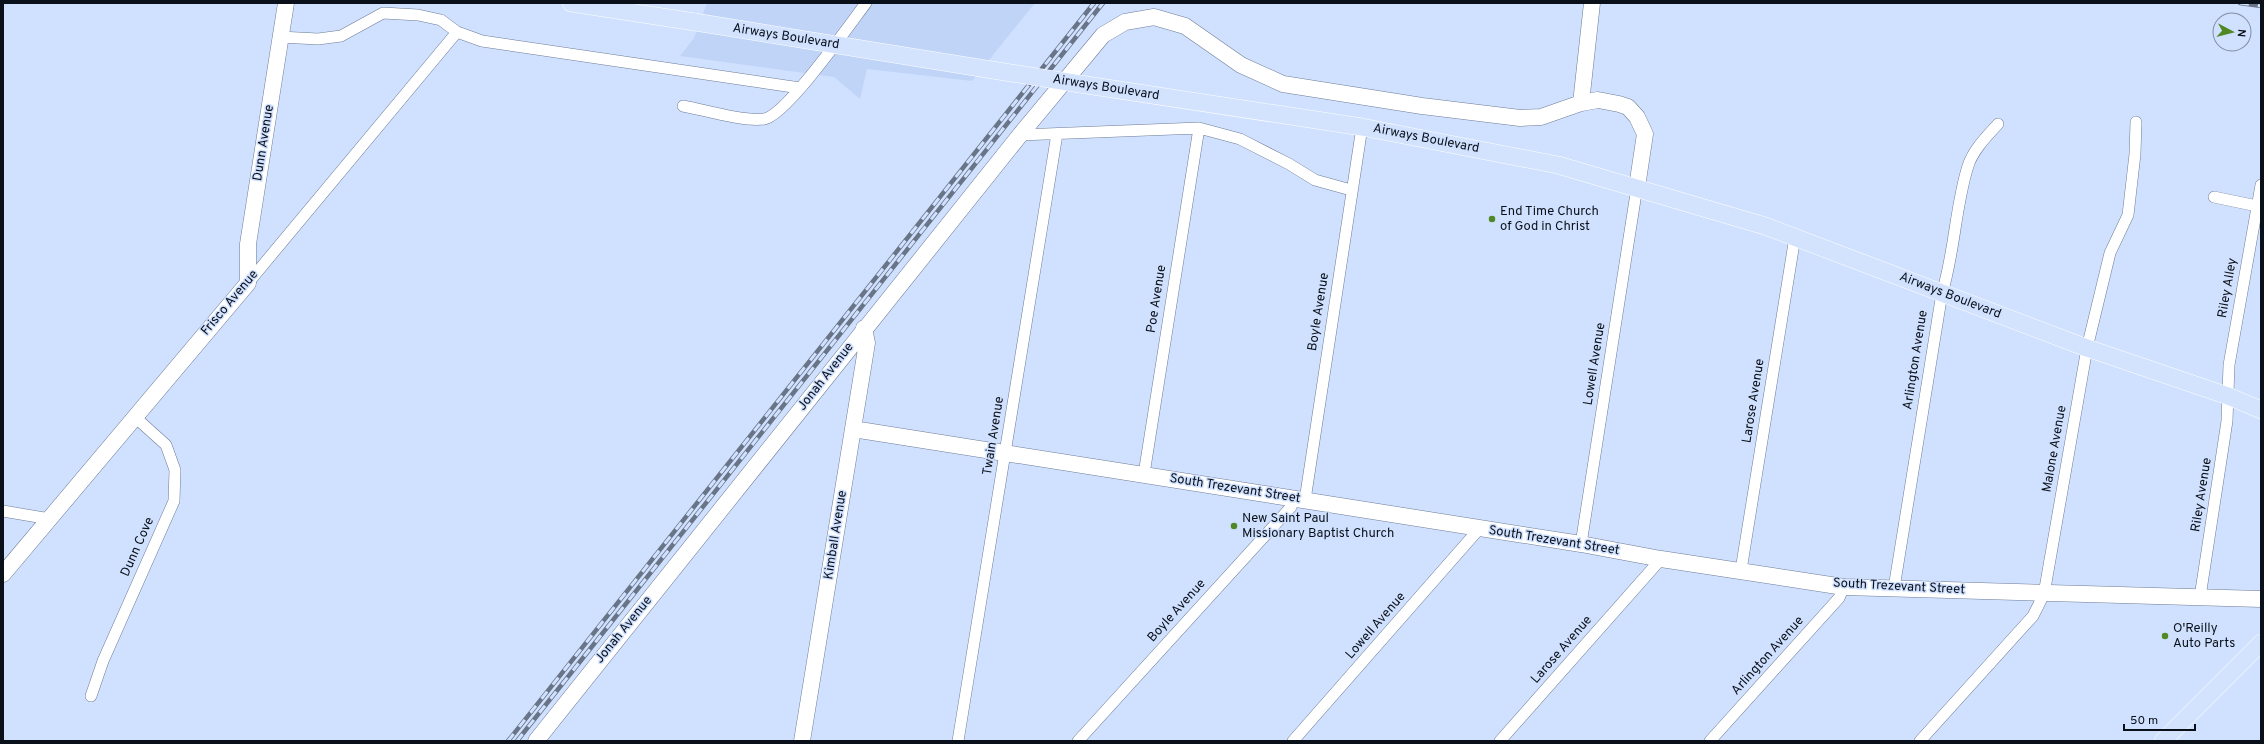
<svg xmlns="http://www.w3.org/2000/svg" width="2264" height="744" viewBox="0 0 2264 744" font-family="Overpass,sans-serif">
  <rect width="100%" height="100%" fill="#d0e1ff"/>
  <path fill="#c0d4f8" d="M707,3H1035L972,81L867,69L860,99L834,77L680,56L694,38Z"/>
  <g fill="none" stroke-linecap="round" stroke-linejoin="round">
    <defs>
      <path id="street" d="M280,37L318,39L341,36L383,13L418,15L441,20L457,32L482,41L800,88
        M683,106C704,110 745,122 764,119C786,116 850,24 866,3
        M1020,135L1199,128L1240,139L1289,164L1315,180L1351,190
        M2214,197L2257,206
        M248,283L457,32
        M1144,474L1199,128
        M1305,500L1362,127
        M3,511L50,519
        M1581,544L1637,187
        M1741,570L1795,237
        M1894,588L1942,293C1955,251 1955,207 1968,166C1973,150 1987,136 1998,124
        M2200,597L2227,421L2229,365L2261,185
        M91,696L103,661L174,501L175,470L166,445L135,417
        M958,741L1057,134
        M1078,741L1291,507L1294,499
        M1293,741L1479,529
        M1500,741L1661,559
        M1710,741L1839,598L1844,587
        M1920,741L2033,616L2044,594L2087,348L2110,253L2128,215L2135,154L2136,122"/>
      <path id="secondary" d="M1581,103L1592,3
        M853,429L1581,544L1661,559L1844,587L2261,599
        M3,574L248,283V244L286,3
        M536,741L1020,135L1103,35L1125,22L1154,17L1185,26L1241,65L1283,84L1422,106L1520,118L1541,117L1581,103L1598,100L1619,104L1628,107L1637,117L1645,134L1637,187
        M802,741L867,343L864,328"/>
      <path id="primary" d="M571,3L695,22
        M1080,84L1362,127L1558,165L1765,226L2087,348L2228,396L2261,410
        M2163,741L2261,643"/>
    </defs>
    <use href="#street" stroke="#6d7c96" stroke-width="12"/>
    <use href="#secondary" stroke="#6d7c96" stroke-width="17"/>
    <use href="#primary" stroke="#fff" stroke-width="18"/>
    <use href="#street" stroke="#fff" stroke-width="11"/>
    <use href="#secondary" stroke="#fff" stroke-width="16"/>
    <use href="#primary" stroke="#d3e2fd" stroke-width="17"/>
    <defs>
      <path id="rail" d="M2240,3L2261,6
        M508,741L1094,3
        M517,741L1103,3"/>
    </defs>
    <use href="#rail" stroke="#697487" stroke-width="4.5"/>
    <use href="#rail" stroke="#d0e1ff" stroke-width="3" stroke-dasharray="9" stroke-linecap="butt"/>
    <defs>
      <path id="primary-bridge" d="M695,22L1080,84"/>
    </defs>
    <use href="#primary-bridge" stroke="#fff" stroke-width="18" stroke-linecap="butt"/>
    <use href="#primary-bridge" stroke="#d3e2fd" stroke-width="17"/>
  </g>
  <g fill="#4f8825" stroke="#d0e1ff" stroke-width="1.5">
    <circle cx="1492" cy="219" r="4"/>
    <circle cx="1234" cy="526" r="4"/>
    <circle cx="2165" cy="636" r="4"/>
  </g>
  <g text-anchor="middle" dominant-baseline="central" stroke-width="3" stroke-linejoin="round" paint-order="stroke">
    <g font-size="13" fill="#0a1019" stroke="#d0e1ff">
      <text transform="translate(786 37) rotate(9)">Airways Boulevard</text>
      <text transform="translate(1106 88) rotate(9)">Airways Boulevard</text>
      <text transform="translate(1426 139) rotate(11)">Airways Boulevard</text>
      <text transform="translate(264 143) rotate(-81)">Dunn Avenue</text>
      <text transform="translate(2228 288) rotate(-80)">Riley Alley</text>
      <text transform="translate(1950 296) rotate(21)">Airways Boulevard</text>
      <text transform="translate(1157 299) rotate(-81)">Poe Avenue</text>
      <text transform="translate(230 303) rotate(-50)">Frisco Avenue</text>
      <text transform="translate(1319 312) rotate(-81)">Boyle Avenue</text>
      <text transform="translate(1916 360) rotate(-81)">Arlington Avenue</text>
      <text transform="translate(1595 364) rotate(-81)">Lowell Avenue</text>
      <text transform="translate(826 377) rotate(-52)">Jonah Avenue</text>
      <text transform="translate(1754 401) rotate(-81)">Larose Avenue</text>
      <text transform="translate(994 436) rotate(-81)">Twain Avenue</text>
      <text transform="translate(2055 449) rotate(-80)">Malone Avenue</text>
      <text transform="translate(1235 489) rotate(9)">South Trezevant Street</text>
      <text transform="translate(2202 495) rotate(-81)">Riley Avenue</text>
      <text transform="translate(836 535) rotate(-81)">Kimball Avenue</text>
      <text transform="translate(1554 541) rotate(9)">South Trezevant Street</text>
      <text transform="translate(138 547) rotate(-66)">Dunn Cove</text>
      <text transform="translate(1899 587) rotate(3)">South Trezevant Street</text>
      <text transform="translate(1177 611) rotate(-48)">Boyle Avenue</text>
      <text transform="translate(1376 626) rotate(-49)">Lowell Avenue</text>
      <text transform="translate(624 630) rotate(-51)">Jonah Avenue</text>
      <text transform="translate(1562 650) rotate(-49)">Larose Avenue</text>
      <text transform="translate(1768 656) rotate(-48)">Arlington Avenue</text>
    </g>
    <g font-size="13" fill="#0a1019" stroke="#d0e1ff" text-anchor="start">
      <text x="1500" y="212">End Time Church<tspan x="1500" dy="15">of God in Christ</tspan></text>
      <text x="1242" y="519">New Saint Paul<tspan x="1242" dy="15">Missionary Baptist Church</tspan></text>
      <text x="2173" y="629">O'Reilly<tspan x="2173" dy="15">Auto Parts</tspan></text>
    </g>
  </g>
  <rect width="2264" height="744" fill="none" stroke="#0a1019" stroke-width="8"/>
  <g transform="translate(2232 32) rotate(97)"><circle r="19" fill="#d0e1ff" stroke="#818da3"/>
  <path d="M0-3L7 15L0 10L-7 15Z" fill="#4f8825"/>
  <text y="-6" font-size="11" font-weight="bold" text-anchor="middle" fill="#0a1019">N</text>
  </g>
  <path d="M2124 724v6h71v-6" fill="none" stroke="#0a1019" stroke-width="2"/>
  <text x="2130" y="724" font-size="12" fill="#0a1019" stroke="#d0e1ff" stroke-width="3" paint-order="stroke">50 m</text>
</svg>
